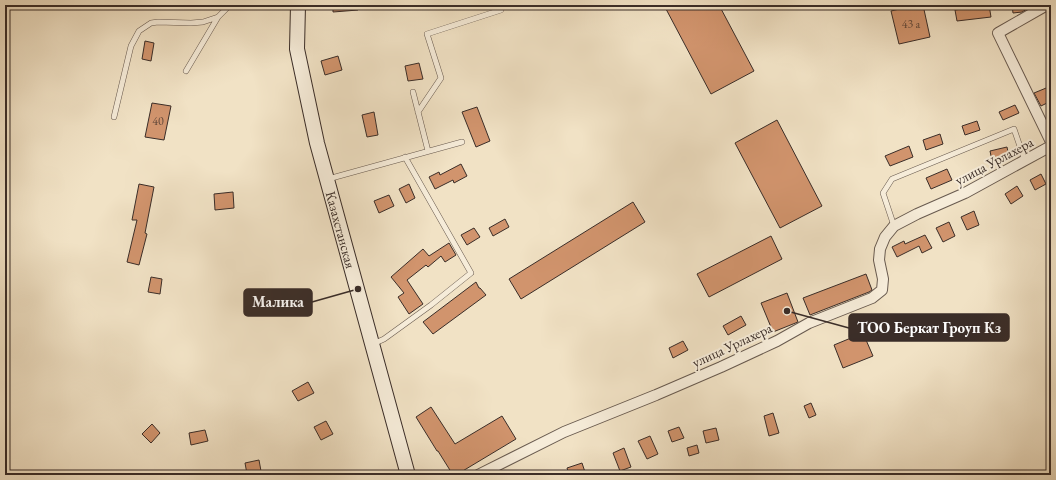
<svg xmlns="http://www.w3.org/2000/svg" width="1056" height="480" viewBox="0 0 1056 480" font-family="'EB Garamond',serif">
  <rect width="100%" height="100%" fill="#f1e2c5"/>
  <filter id="stains"><feTurbulence type="fractalNoise" baseFrequency=".005" numOctaves="4"/><feColorMatrix values="0 0 0 0 .2 0 0 0 0 .09 0 0 0 0 .02 0 0 0 .5 -.17"/></filter>
  <radialGradient id="worn" r=".72"><stop offset=".6" stop-color="#630" stop-opacity="0"/><stop offset="1" stop-color="#630" stop-opacity=".3"/></radialGradient>
  <path fill="#d1946d" stroke="#3a2d28" d="M333,5H358V10L333,12Z
    M674,5H719L754,71L711,94L666,9Z
    M916,5H923L930,37L899,44L891,11Z
    M989,5L991,17L957,21L955,10Z
    M1012,5H1034L1022,12L1013,13Z
    M145,41L154,43L151,61L142,59Z
    M338,56L342,70L325,75L321,61Z
    M419,63L423,79L408,81L405,66Z
    M1051,86V101L1041,106L1034,93Z
    M152,103L171,106L164,140L145,137Z
    M1015,105L1019,113L1003,120L999,112Z
    M477,107L490,141L476,147L462,112Z
    M374,112L378,135L367,137L362,115Z
    M777,120L822,206L780,228L735,143Z
    M977,121L980,130L965,135L962,126Z
    M940,134L943,144L926,150L923,140Z
    M909,146L913,157L890,166L885,156Z
    M1007,147L1009,157L992,161L990,151Z
    M461,164L467,176L454,183L453,180L435,189L429,177L439,172L440,175Z
    M947,169L952,180L931,189L926,178Z
    M1041,174L1046,184L1035,190L1030,180Z
    M139,184L154,187L145,233L147,234L139,265L127,262L137,220H132Z
    M409,184L415,198L406,203L399,189Z
    M1017,186L1023,196L1011,204L1005,194Z
    M233,192L234,208L215,210L214,194Z
    M389,195L394,206L379,213L374,201Z
    M633,202L645,222L521,299L509,279Z
    M974,211L979,225L967,230L961,217Z
    M505,219L509,227L493,236L489,228Z
    M949,222L955,236L943,242L936,228Z
    M474,228L480,237L467,245L461,235Z
    M925,235L932,248L922,253L919,246L897,257L892,247L904,241L905,244Z
    M771,236L782,259L709,297L697,274Z
    M449,243L456,255L445,262L441,256L428,267L426,265L407,280L423,304L409,314L398,297L404,293L391,277L423,249L429,256Z
    M866,274L872,290L869,292L810,315L803,298Z
    M151,277L162,279L160,294L148,292Z
    M476,282L479,288H480L486,295L433,334L423,322Z
    M787,293L798,322L773,332L761,303Z
    M741,316L746,325L728,335L723,326Z
    M863,333L873,356L843,368L834,345Z
    M683,341L688,350L673,358L669,348Z
    M308,382L314,393L298,401L292,391Z
    M811,403L816,415L809,418L804,406Z
    M431,407L455,444L502,416L516,439L456,475H453L438,451H437L416,417Z
    M773,413L779,433L769,436L764,416Z
    M326,421L333,434L321,440L314,427Z
    M152,424L160,433L151,443L142,434Z
    M679,427L684,438L672,442L668,431Z
    M716,428L719,440L706,443L703,431Z
    M205,430L208,441L191,445L189,433Z
    M650,436L658,454L647,459L638,441Z
    M697,445L699,453L689,456L687,448Z
    M624,448L631,467L620,471L613,453Z
    M259,460L261,471L247,474L245,463Z
    M582,463L586,475H569L567,468Z"/>
  <g fill="none" stroke-linecap="round" stroke-linejoin="round">
    <defs>
      <path id="service" d="M186,71L218,17L230,5
        M413,92L428,151
        M418,112L441,78L427,34L501,10L503,5
        M114,117L131,46L139,31L151,23L158,22L191,23L203,22L218,17
        M328,179L462,142
        M894,226L883,193L892,179L1014,129L1025,161
        M373,344L384,339L431,305L471,273L405,157"/>
      <path id="minor" d="M1047,5L998,33L1051,142
        M478,475L564,432L656,395L721,367L777,341L809,323L872,298L882,290L883,279L879,260L880,249L885,237L894,226L917,214L965,193L1051,146"/>
      <g id="secondary">
        <path id="s1" d="M298,5L297,49L317,143L408,475"/>
      </g>
    </defs>
    <use href="#service" stroke="#685a4f" stroke-width="6"/>
    <use href="#minor" stroke="#685a4f" stroke-width="12"/>
    <use href="#secondary" stroke="#3a2d28" stroke-width="16"/>
    <use href="#service" stroke="#f6ecd9" stroke-width="5"/>
    <use href="#minor" stroke="#f6ecd9" stroke-width="10"/>
    <use href="#secondary" stroke="#f6ecd9" stroke-width="14"/>
  </g>
  <g text-anchor="middle" dominant-baseline="central" stroke-width="4" stroke-linejoin="round" paint-order="stroke">
    <g font-size="12" fill="#604739">
      <text x="911" y="24">43 а</text>
      <text x="158" y="121">40</text>
    </g>
    <g font-size="14" fill="#3a2d28" stroke="#f6ecd9">
      <text transform="translate(994 161) rotate(-28)">улица Урлахера</text>
      <text stroke="none"><textPath href="#s1" startOffset="230">Казахстанская</textPath></text>
      <text transform="translate(732 345) rotate(-25)">улица Урлахера</text>
    </g>
  </g>
  <path fill="none" stroke="#3a2d28" stroke-width="1.5" d="M358 289L312 302M787 311L849 328"/>
  <g fill="#3a2d28" stroke="#f6ecd9" stroke-width="1.5">
    <circle cx="358" cy="289" r="4"/>
    <circle cx="787" cy="311" r="4"/>
  </g>
  <g fill="#3a2d28" stroke="#3a2d28" stroke-width="1.5">
    <rect x="244" y="289" width="68" height="27" rx="4"/>
    <rect x="849" y="314" width="160" height="27" rx="4"/>
  </g>
  <g font-size="15" text-anchor="middle" font-weight="bold" fill="#fff">
    <text x="278" y="307">Малика</text>
    <text x="929" y="333">ТОО Беркат Гроуп Кз</text>
  </g>
  <rect width="1056" height="480" fill="none" stroke="#f1e2c5" stroke-width="20"/>
  <rect x="6" y="6" width="1044" height="468" fill="none" stroke="#3a2d28" stroke-width="2"/>
  <rect x="10" y="10" width="1036" height="460" fill="none" stroke="#3a2d28"/>
  <rect width="100%" height="100%" filter="url(#stains)"/>
  <rect width="100%" height="100%" fill="url(#worn)"/>
</svg>
